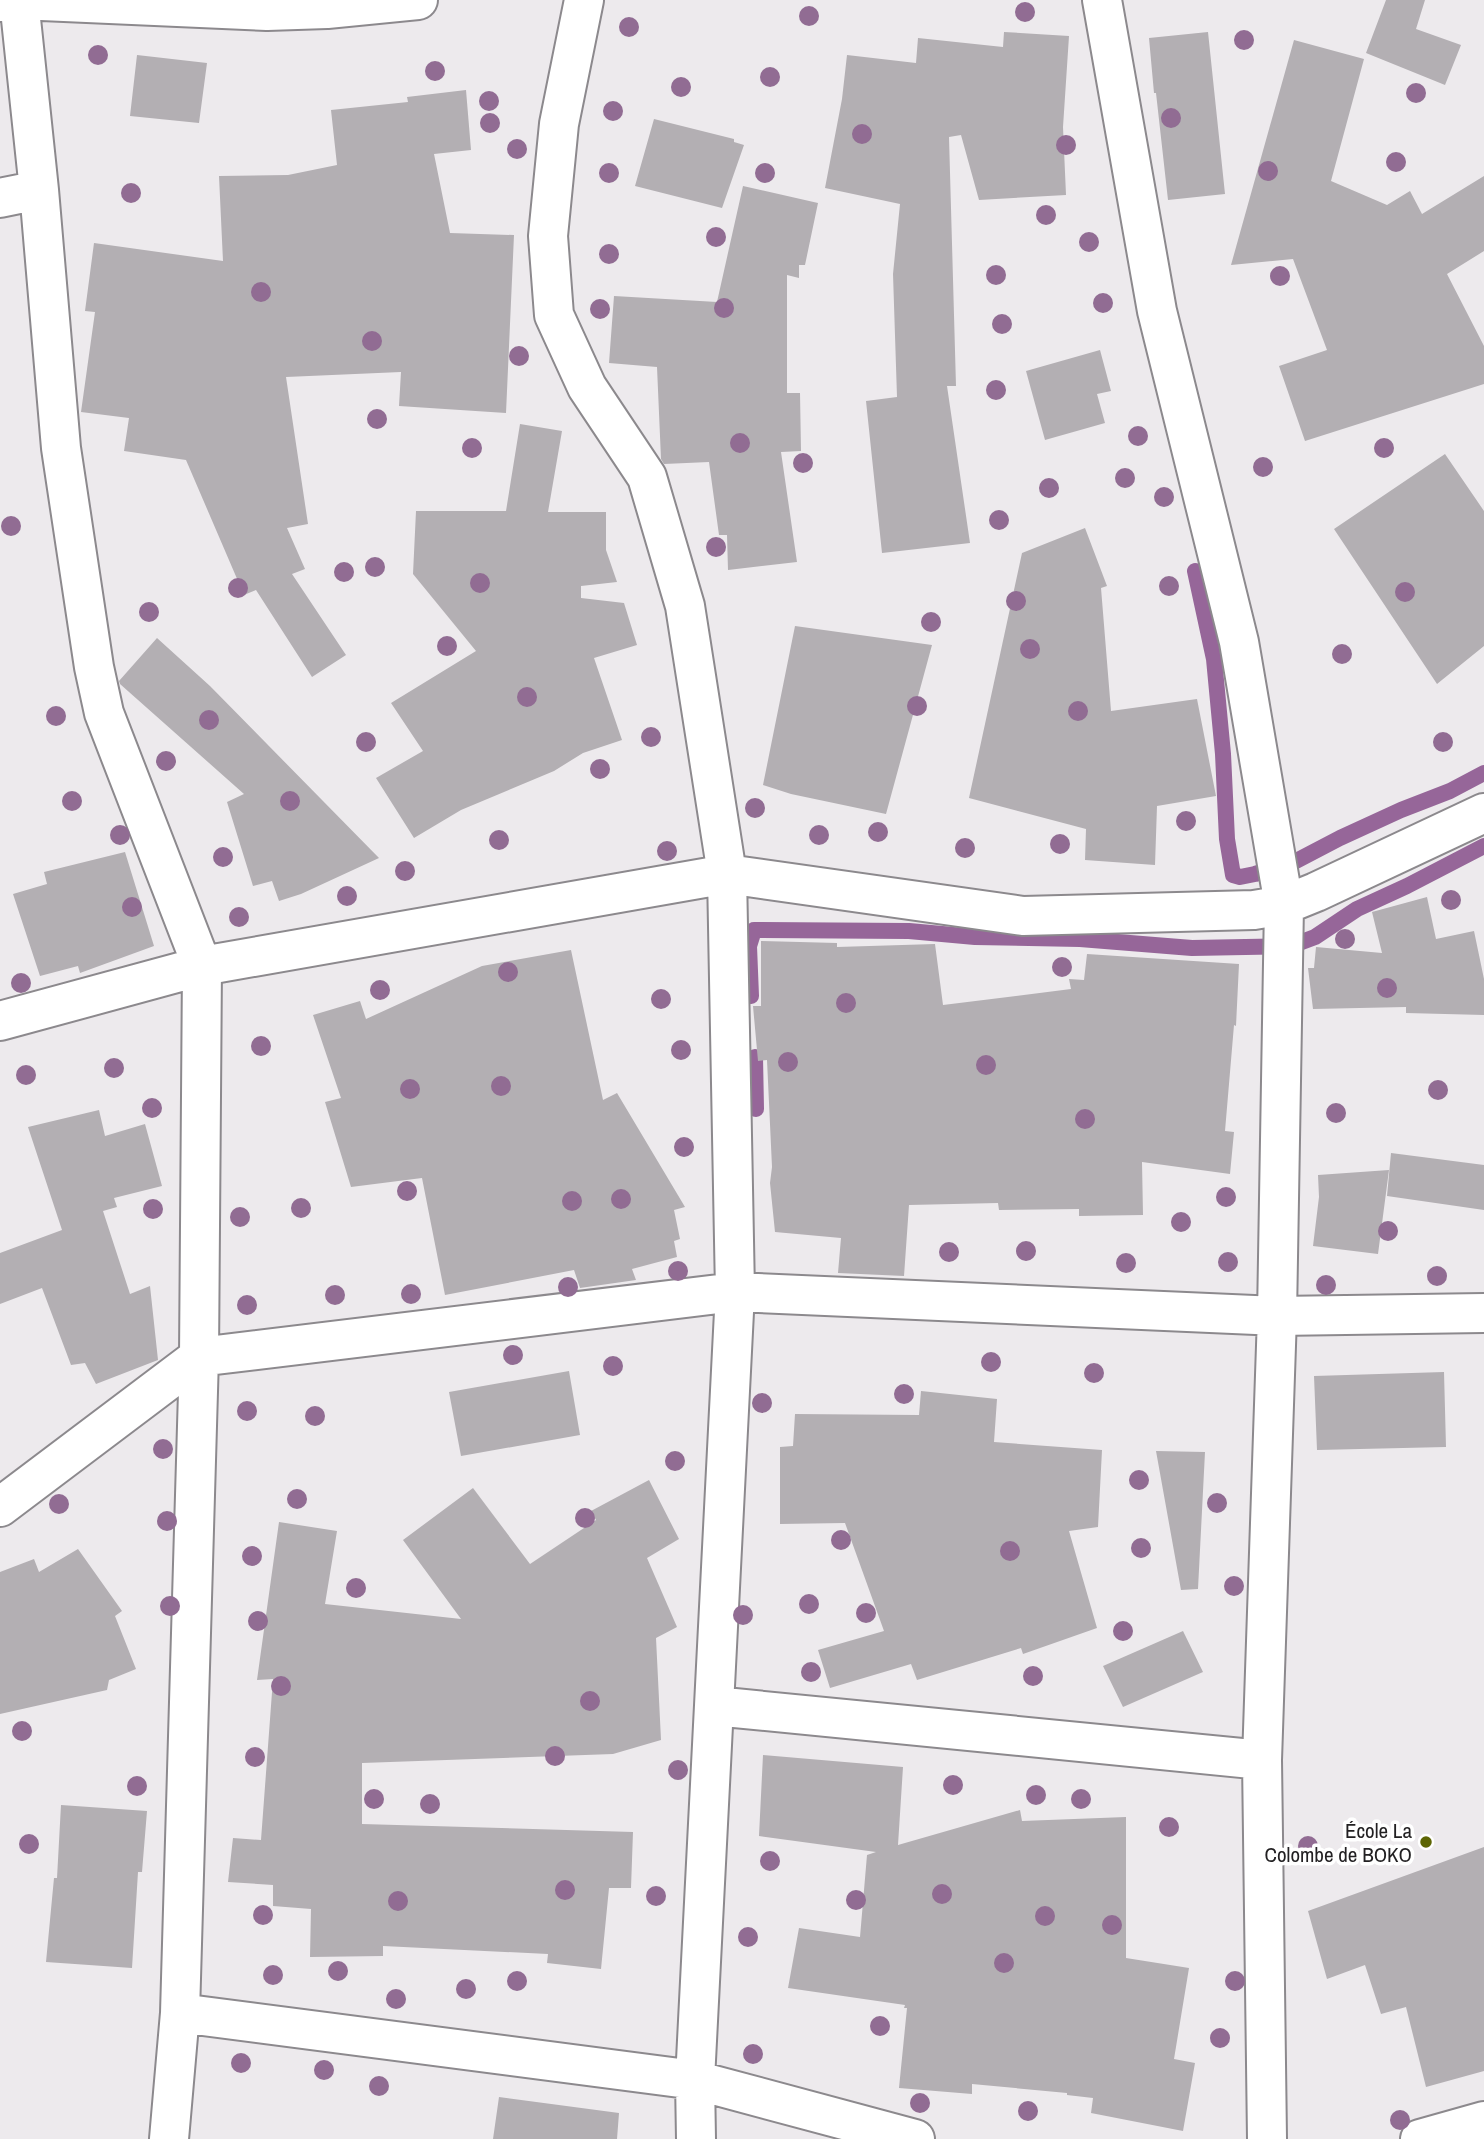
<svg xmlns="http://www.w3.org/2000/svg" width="1484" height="2139" viewBox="0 0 1484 2139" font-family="'Archivo Narrow',sans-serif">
  <rect width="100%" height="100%" fill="#edeaed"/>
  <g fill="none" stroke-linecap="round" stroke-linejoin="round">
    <path stroke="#966699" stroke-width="16" d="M1195,571L1214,659L1223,754L1227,839L1233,875L1240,877L1255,874L1296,861L1340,838L1401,810L1450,791L1484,773
      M751,996L749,946L754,930L909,931L975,937L1080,939L1192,948L1291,946L1315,937L1357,909L1407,886L1484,846
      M755,1057L756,1109"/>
  </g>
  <path fill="#b3afb3" d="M1386,0H1425L1416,29L1461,45L1445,85L1366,53Z
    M1004,32L1069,36L1063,127L1066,195L979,200L961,135L949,137L956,386H947L970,543L882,553L866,401L897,397L893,274L900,204L825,188L842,99L847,55L916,63L918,38L1003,47Z
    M1208,32L1225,194L1168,200L1156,93H1154L1149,38Z
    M1294,40L1364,59L1331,181L1387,205L1410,191L1422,214L1484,176V251L1447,274L1484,346V384L1305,441L1279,366L1327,350L1293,259L1231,265Z
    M137,55L207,63L199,123L130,116Z
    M466,90L471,150L434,154L450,233L514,235L506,413L399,406L401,372L286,377L308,524L287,528L305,569L292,574L346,655L312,677L256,590L244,595L186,460L124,451L129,418L81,412L95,312L85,311L94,243L223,261L219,176L288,175L337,165L331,110L408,102L407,97Z
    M654,119L734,139V142L744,145L722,208L635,186Z
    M743,186L818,203L805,265H799V278L787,275V393H800L801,451L781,452L797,562L728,570L727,535H719L709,462L664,464L661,459L657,367L609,363L614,296L717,302Z
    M1100,350L1111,391L1097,394L1105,423L1045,440L1026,371Z
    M520,424L562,431L548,512H606V550L617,582L581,586V598L624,603L637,645L594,658L622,740L583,753L554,771L461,810L414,838L376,778L423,751L391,703L476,651L413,574L416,511H506Z
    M1445,454L1484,511V646L1437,684L1334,529Z
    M1085,528L1107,586L1101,588L1111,711L1197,699L1216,796L1157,806L1155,865L1085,860L1086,829L969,798L1022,553Z
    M795,626L932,645L886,814L791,794L763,785Z
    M157,638L210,686L379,858L301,894L279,901L272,881L253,886L227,802L244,794L120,684L119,681Z
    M125,852L154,946L80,973L78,966L40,976L13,894L47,884L44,872Z
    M1427,897L1436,939L1474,931L1484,979V1015L1406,1013V1007L1313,1009L1308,968H1314L1316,947L1382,953L1372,912Z
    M761,941L837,943V947L935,944L943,1005L1071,989L1069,979L1084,980L1087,954L1239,964L1236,1026L1234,1025L1225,1131L1234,1132L1230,1174L1142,1162L1143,1215L1079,1216V1209L999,1210L998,1203L909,1205L904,1276L838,1273L841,1238L775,1232L770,1183L772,1167L767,1060L758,1061L753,1006H761Z
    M571,950L603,1100L617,1093L685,1207L674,1210L680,1239L674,1241L677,1257L632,1269L636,1280L580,1288L574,1270L445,1295L422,1178L351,1187L325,1102L341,1098L313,1015L360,1001L366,1019L482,966Z
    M99,1110L105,1136L145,1124L162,1186L114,1198L117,1207L103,1211L130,1294L150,1286L158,1360L96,1384L85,1363L71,1365L42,1288L0,1304V1253L62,1230L28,1127Z
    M1391,1153L1484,1165V1210L1387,1196Z
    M1389,1170L1378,1254L1313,1246L1319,1197L1318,1175Z
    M569,1371L580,1435L461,1456L449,1392Z
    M1444,1372L1446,1447L1317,1450L1314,1376Z
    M921,1391L997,1399L994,1442L1102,1450L1098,1527L1069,1531L1097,1628L1023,1654L1021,1648L917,1680L911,1664L830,1688L818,1650L884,1631L845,1523L780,1524V1447L793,1446L795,1414L919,1415Z
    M1156,1451L1205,1452L1198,1589L1181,1590Z
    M649,1480L679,1539L647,1558L677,1627L656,1638L661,1740L613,1754L362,1763V1824L633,1832L631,1888H609L601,1969L547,1963L548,1954L383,1946V1956L310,1957L311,1909L273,1906V1885L228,1882L233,1838L261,1840L273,1679L257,1680L279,1522L337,1531L325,1604L461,1619L403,1540L473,1488L530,1564L596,1520L591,1511Z
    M78,1549L122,1611L115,1616L136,1669L109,1680L107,1690L0,1714V1572L34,1559L39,1572Z
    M1183,1631L1203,1672L1123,1707L1103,1666Z
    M763,1755L903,1767L898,1845L1020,1810L1022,1821L1126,1817V1958L1189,1968L1174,2059L1195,2063L1183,2131L1091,2113L1093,2098L1067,2095V2093L972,2084V2094L899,2088L907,2008H904L905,2005L788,1988L799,1928L860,1937L867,1855L876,1852L759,1836Z
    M61,1805L147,1811L142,1872H138L132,1968L46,1962L54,1878H57Z
    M1484,1847V2071L1426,2087L1406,2007L1381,2014L1365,1965L1327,1979L1308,1911Z
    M499,2097L619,2113L617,2139H493Z"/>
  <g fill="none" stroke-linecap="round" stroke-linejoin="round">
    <defs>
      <path id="minor" d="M19,0L39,190L61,448L94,667L104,713L202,966L199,1357L180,2013L169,2139
        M584,0L559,124L548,236L554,315L587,387L647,477L685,606L727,874L735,1292L695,2080L696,2139
        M1102,0L1157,311L1239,642L1284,905L1277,1316L1262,1760L1267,2139
        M0,2L19,0L267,11L327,9L418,0
        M0,198L39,190
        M0,1021L202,966L727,874L1023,916L1254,910L1284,905L1316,892L1484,813
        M0,1507L199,1357L735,1292L1277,1316L1484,1313
        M714,1706L1262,1760
        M180,2013L695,2080L915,2139
        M1420,2139L1484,2121"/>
    </defs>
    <use href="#minor" stroke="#8c898d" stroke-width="42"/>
    <use href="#minor" stroke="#fff" stroke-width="38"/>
  </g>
  <g fill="#916c93">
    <circle cx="1025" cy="12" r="10"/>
    <circle cx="809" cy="16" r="10"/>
    <circle cx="629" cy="27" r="10"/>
    <circle cx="1244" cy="40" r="10"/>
    <circle cx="98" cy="55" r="10"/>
    <circle cx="435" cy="71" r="10"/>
    <circle cx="770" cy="77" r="10"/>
    <circle cx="681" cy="87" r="10"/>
    <circle cx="1416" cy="93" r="10"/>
    <circle cx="489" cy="101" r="10"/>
    <circle cx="613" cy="111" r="10"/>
    <circle cx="1171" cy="118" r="10"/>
    <circle cx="490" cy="123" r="10"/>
    <circle cx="862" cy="134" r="10"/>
    <circle cx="1066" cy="145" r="10"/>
    <circle cx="517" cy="149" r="10"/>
    <circle cx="1396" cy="162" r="10"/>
    <circle cx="1268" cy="171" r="10"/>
    <circle cx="609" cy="173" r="10"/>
    <circle cx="765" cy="173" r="10"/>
    <circle cx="131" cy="193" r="10"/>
    <circle cx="1046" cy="215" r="10"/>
    <circle cx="716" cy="237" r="10"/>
    <circle cx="1089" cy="242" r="10"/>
    <circle cx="609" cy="254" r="10"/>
    <circle cx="996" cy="275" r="10"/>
    <circle cx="1280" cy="276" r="10"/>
    <circle cx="261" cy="292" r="10"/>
    <circle cx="1103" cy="303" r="10"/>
    <circle cx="724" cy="308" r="10"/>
    <circle cx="600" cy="309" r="10"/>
    <circle cx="1002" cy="324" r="10"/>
    <circle cx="372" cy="341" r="10"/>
    <circle cx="519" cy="356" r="10"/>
    <circle cx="996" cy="390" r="10"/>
    <circle cx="377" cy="419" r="10"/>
    <circle cx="1138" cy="436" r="10"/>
    <circle cx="740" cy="443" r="10"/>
    <circle cx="472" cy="448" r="10"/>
    <circle cx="1384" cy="448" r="10"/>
    <circle cx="803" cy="463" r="10"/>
    <circle cx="1263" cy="467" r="10"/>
    <circle cx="1125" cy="478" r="10"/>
    <circle cx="1049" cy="488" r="10"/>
    <circle cx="1164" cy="497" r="10"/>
    <circle cx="999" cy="520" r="10"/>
    <circle cx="11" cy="526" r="10"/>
    <circle cx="716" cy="547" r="10"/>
    <circle cx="375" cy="567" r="10"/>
    <circle cx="344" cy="572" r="10"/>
    <circle cx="480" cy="583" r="10"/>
    <circle cx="1169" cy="586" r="10"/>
    <circle cx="238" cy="588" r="10"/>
    <circle cx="1405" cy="592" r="10"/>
    <circle cx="1016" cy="601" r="10"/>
    <circle cx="149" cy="612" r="10"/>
    <circle cx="931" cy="622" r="10"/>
    <circle cx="447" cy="646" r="10"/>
    <circle cx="1030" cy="649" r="10"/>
    <circle cx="1342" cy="654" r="10"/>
    <circle cx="527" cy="697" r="10"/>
    <circle cx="917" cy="706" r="10"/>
    <circle cx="1078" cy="711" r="10"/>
    <circle cx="56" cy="716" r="10"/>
    <circle cx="209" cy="720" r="10"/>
    <circle cx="651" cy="737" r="10"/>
    <circle cx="366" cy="742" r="10"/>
    <circle cx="1443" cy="742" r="10"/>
    <circle cx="166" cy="761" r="10"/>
    <circle cx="600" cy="769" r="10"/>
    <circle cx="72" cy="801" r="10"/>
    <circle cx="290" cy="801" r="10"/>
    <circle cx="755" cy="808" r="10"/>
    <circle cx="1186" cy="821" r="10"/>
    <circle cx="878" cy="832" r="10"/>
    <circle cx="120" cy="835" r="10"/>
    <circle cx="819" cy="835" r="10"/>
    <circle cx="499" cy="840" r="10"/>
    <circle cx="1060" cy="844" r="10"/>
    <circle cx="965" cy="848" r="10"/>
    <circle cx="667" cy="851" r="10"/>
    <circle cx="223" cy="857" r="10"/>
    <circle cx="405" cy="871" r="10"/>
    <circle cx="347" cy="896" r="10"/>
    <circle cx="1451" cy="900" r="10"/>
    <circle cx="132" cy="907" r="10"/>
    <circle cx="239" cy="917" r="10"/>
    <circle cx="1345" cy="939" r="10"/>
    <circle cx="1062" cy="967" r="10"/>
    <circle cx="508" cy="972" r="10"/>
    <circle cx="21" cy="983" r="10"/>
    <circle cx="1387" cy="988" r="10"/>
    <circle cx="380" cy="990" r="10"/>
    <circle cx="661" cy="999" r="10"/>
    <circle cx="846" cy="1003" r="10"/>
    <circle cx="261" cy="1046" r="10"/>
    <circle cx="681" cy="1050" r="10"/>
    <circle cx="788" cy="1062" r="10"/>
    <circle cx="986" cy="1065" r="10"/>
    <circle cx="114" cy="1068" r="10"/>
    <circle cx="26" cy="1075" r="10"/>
    <circle cx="501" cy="1086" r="10"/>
    <circle cx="410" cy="1089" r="10"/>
    <circle cx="1438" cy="1090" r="10"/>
    <circle cx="152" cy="1108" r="10"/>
    <circle cx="1336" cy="1113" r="10"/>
    <circle cx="1085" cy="1119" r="10"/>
    <circle cx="684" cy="1147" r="10"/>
    <circle cx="407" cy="1191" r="10"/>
    <circle cx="1226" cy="1197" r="10"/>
    <circle cx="621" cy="1199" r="10"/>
    <circle cx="572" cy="1201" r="10"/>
    <circle cx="301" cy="1208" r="10"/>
    <circle cx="153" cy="1209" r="10"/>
    <circle cx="240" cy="1217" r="10"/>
    <circle cx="1181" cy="1222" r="10"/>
    <circle cx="1388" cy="1231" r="10"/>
    <circle cx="1026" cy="1251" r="10"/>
    <circle cx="949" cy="1252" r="10"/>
    <circle cx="1228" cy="1262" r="10"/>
    <circle cx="1126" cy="1263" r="10"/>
    <circle cx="678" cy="1271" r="10"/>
    <circle cx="1437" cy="1276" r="10"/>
    <circle cx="1326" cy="1285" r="10"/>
    <circle cx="568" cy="1287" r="10"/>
    <circle cx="411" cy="1294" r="10"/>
    <circle cx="335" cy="1295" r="10"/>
    <circle cx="247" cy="1305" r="10"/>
    <circle cx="513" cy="1355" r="10"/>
    <circle cx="991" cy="1362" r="10"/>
    <circle cx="613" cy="1366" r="10"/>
    <circle cx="1094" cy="1373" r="10"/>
    <circle cx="904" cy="1394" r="10"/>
    <circle cx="762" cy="1403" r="10"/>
    <circle cx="247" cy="1411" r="10"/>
    <circle cx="315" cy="1416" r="10"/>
    <circle cx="163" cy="1449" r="10"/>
    <circle cx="675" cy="1461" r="10"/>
    <circle cx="1139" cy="1480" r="10"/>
    <circle cx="297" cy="1499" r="10"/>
    <circle cx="1217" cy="1503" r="10"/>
    <circle cx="59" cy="1504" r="10"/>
    <circle cx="585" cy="1518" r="10"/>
    <circle cx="167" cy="1521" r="10"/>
    <circle cx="841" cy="1540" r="10"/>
    <circle cx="1141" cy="1548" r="10"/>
    <circle cx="1010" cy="1551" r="10"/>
    <circle cx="252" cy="1556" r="10"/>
    <circle cx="1234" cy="1586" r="10"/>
    <circle cx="356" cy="1588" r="10"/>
    <circle cx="809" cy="1604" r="10"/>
    <circle cx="170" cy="1606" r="10"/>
    <circle cx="866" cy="1613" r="10"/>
    <circle cx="743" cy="1615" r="10"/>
    <circle cx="258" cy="1621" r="10"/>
    <circle cx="1123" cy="1631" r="10"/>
    <circle cx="811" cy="1672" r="10"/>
    <circle cx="1033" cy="1676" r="10"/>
    <circle cx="281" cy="1686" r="10"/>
    <circle cx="590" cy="1701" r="10"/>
    <circle cx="22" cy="1731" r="10"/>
    <circle cx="555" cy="1756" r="10"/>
    <circle cx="255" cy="1757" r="10"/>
    <circle cx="678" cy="1770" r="10"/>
    <circle cx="953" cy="1785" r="10"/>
    <circle cx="137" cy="1786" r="10"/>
    <circle cx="1036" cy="1795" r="10"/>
    <circle cx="374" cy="1799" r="10"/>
    <circle cx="1081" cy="1799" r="10"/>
    <circle cx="430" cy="1804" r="10"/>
    <circle cx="1169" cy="1827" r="10"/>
    <circle cx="29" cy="1844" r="10"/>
    <circle cx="1308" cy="1846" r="10"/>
    <circle cx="770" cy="1861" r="10"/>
    <circle cx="565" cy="1890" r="10"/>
    <circle cx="942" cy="1894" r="10"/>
    <circle cx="656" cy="1896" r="10"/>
    <circle cx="856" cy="1900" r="10"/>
    <circle cx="398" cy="1901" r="10"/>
    <circle cx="263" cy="1915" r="10"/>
    <circle cx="1045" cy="1916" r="10"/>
    <circle cx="1112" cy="1925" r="10"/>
    <circle cx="748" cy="1937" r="10"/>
    <circle cx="1004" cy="1963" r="10"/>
    <circle cx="338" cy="1971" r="10"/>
    <circle cx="273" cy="1975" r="10"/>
    <circle cx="517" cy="1981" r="10"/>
    <circle cx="1235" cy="1981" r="10"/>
    <circle cx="466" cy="1989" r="10"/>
    <circle cx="396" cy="1999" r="10"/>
    <circle cx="880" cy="2026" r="10"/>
    <circle cx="1220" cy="2038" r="10"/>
    <circle cx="753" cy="2054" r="10"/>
    <circle cx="241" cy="2063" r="10"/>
    <circle cx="324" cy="2070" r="10"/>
    <circle cx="379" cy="2086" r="10"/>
    <circle cx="920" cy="2103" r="10"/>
    <circle cx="1028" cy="2111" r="10"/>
    <circle cx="1400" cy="2120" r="10"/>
  </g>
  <circle fill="#5d6504" stroke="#fff" stroke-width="2.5" cx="1426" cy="1842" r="7"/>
  <g text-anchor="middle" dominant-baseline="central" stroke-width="7" stroke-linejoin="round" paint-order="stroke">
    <g font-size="21" fill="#222022" stroke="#fff" text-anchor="end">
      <text x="1412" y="1830">École La<tspan x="1412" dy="24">Colombe de BOKO</tspan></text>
    </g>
  </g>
</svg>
